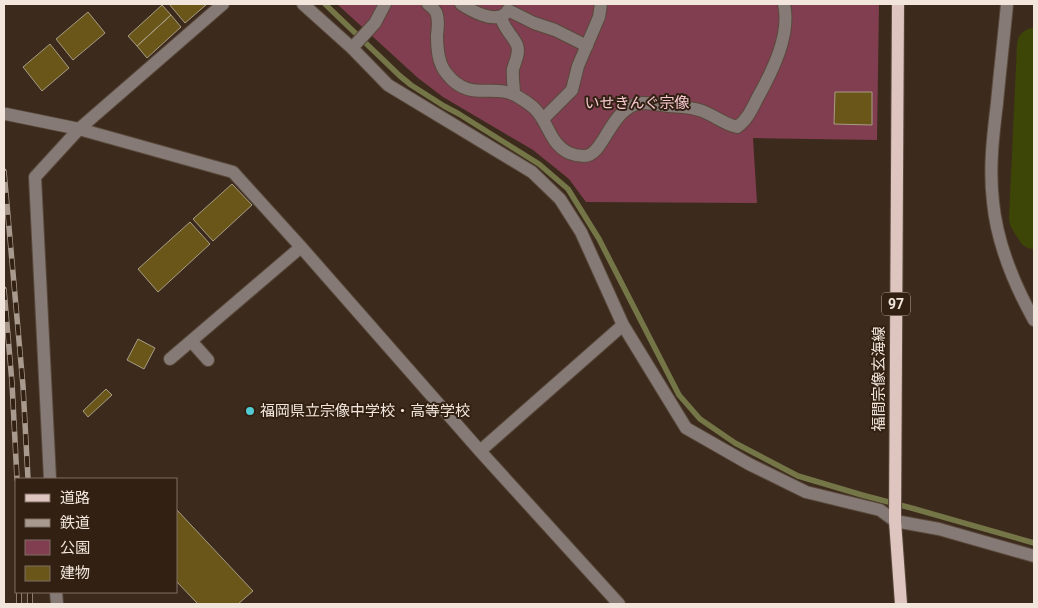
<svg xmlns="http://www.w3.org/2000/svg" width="1038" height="608" viewBox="0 0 1038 608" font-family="Roboto,'Noto Sans JP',sans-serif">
  <rect width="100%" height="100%" fill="#3c2b1c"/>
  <path fill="#813e50" d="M337,4H879L877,140L753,138L757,203L586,202L569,179L533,150L443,97L418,78Z"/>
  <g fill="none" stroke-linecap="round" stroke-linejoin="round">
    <path stroke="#747647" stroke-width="5.5" d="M325,4L400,76L411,85L444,106L459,114L539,164L568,189L599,239L679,395L700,419L735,443L798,476L862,495L915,509L1034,543"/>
    <path stroke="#3e4607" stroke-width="34" d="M1034,45L1026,219L1034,232"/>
  </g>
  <path fill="#6b561a" stroke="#a79d85" d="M169,4H207L185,23Z
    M162,5L171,15L137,46L128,36Z
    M88,12L105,33L73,60L56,39Z
    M171,15L181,27L147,58L137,46Z
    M50,44L69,68L42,91L23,67Z
    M835,92H872V125L834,124Z
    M232,184L252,205L213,241L193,219Z
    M190,222L210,244L158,292L138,269Z
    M138,339L155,348L144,369L127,360Z
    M106,389L112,395L88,417L83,411Z
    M176,509L253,591L238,604H198L176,581Z"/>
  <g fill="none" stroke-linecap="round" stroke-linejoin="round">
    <defs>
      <path id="minor" d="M303,4L352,48L388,85L532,172L560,199L581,232L623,325L686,428L749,464L806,492L880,510L895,521L939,529L1034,556
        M428,4C431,6 434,9 436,12C439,19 438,28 437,35C437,49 438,64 447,74C470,104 496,81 520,98C525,101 531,105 535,109C549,123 549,143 569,153C574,155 579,156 584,156C605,156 610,105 643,103C652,103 660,105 669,106C679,107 690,107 699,110C713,114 723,124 737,127C747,120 752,109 757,99C772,72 791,35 784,4
        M461,4C472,11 495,24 506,13
        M1007,4C1004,37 1000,70 997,103C993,136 989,168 993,202C997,243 1014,284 1034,320
        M508,10L534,23L555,30L587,46
        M501,17C504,30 512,34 517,45C520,53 515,62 513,69C512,77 514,86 514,94
        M352,48L375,23L385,4
        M6,114L79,129L233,172L301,247L480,451L619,604
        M543,119L572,90L578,66L599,17L601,4
        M191,341L208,360
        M170,359L301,247
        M480,451L623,325
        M50,479L35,177L79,129L223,4
        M56,592L57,604"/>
      <path id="major" d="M898,4L895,521L901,604"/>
    </defs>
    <use href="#minor" stroke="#59493b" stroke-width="14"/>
    <use href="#major" stroke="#59493b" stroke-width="14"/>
    <use href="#minor" stroke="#867a77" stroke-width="12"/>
    <use href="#major" stroke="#dfc5bf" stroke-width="12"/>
    <defs>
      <path id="rail" d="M4,171L23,386L28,479
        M4,289L12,383L17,479
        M19,592V604
        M30,592V604"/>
    </defs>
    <use href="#rail" stroke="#a89a8e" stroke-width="5.5"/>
    <use href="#rail" stroke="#322112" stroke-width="4" stroke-dasharray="11" stroke-linecap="butt"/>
  </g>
  <circle fill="#51ccd4" stroke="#322112" stroke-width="2" cx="250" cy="411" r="5"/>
  <g text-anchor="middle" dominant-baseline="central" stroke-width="4" stroke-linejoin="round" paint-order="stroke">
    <rect fill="#322112" stroke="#b8aa9f" stroke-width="1" x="882" y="292.5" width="28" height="23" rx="4"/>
    <g font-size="14" font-weight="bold" fill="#f1e5dc">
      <text x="896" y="304">97</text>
    </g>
    <g font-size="15" fill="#f7c9d2" stroke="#322112">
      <text x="637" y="103">いせきんぐ宗像</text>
    </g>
    <g font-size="15" fill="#f1e5dc" stroke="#322112">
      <text transform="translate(879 379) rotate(-90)">福間宗像玄海線</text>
    </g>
    <g font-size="15" fill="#f1e5dc" stroke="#322112" text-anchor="start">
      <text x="260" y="411">福岡県立宗像中学校・高等学校</text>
    </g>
  </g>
  <rect width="1038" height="608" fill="none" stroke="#f1e5dc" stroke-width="10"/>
  <rect x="15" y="478" width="162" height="115" fill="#322112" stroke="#7e6f63"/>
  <rect x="25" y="494" width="25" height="8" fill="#dfc5bf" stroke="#7e6f63"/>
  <text x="60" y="503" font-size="15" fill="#f1e5dc">道路</text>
  <rect x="25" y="519" width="25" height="8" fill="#a89a8e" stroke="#7e6f63"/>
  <text x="60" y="528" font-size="15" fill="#f1e5dc">鉄道</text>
  <rect x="25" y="540" width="25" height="15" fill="#813e50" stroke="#7e6f63"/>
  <text x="60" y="553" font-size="15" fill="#f1e5dc">公園</text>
  <rect x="25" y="566" width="25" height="15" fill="#6b561a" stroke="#7e6f63"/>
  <text x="60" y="578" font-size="15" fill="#f1e5dc">建物</text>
</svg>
